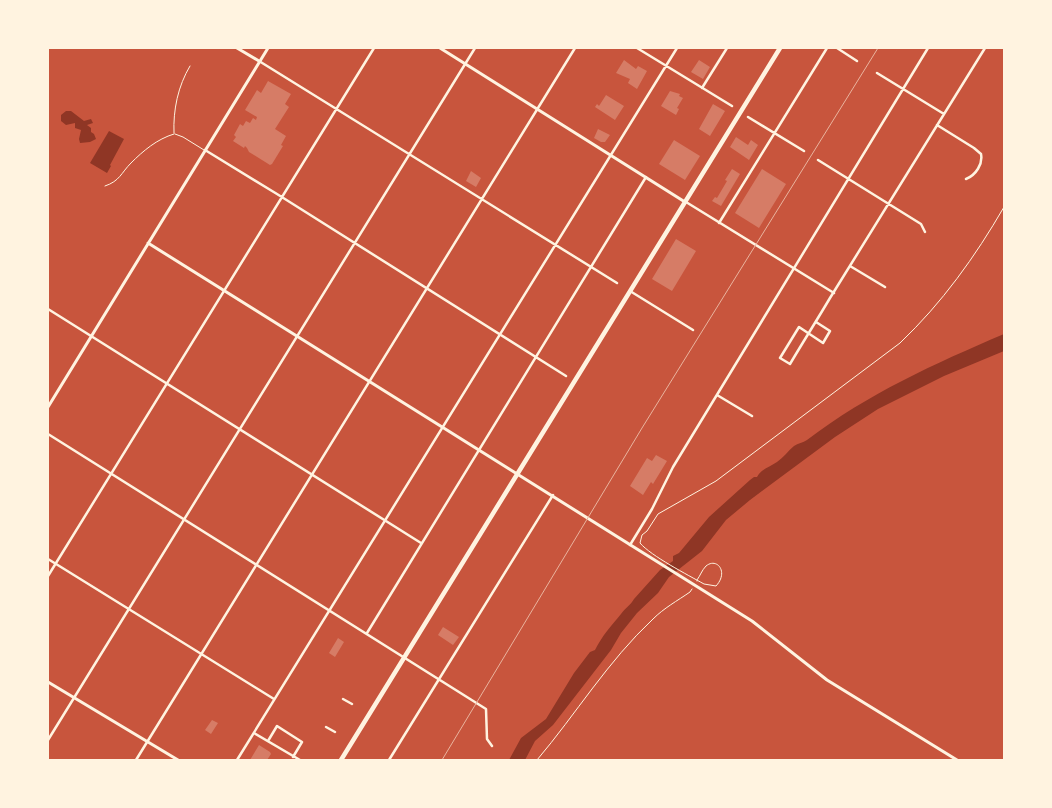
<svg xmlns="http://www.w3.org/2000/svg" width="1052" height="808" viewBox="0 0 1052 808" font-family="'DejaVu Sans',sans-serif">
  <rect width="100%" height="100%" fill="#c8553d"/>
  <path fill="#8f3625" d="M66,111H71L84,121L91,119L93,123L87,125L91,128V132L94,134L96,139L90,142L80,143L79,139L81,130L75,128V123L66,125L61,121V115Z
    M109,131L124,139L110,165L111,166L107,173L90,163Z
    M1004,334V351L944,376L878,409L835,437L750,500L726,520L702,551L669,577L658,593L637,613L621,633L611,650L553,725L535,741L525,760H509L521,738L546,719L574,673L590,652L595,650C602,636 611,626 621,614C625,608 631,605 634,599L660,570L673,561V556L679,553L709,517L750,480L754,477H757C761,469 770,467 777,462C783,458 788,451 794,446C798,443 803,443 807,440C869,393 934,364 1004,334Z"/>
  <path fill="#d67c66" d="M624,60L636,69L638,66L647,71L637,89L628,83L630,79L616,73Z
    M699,60L710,67L703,79L691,72Z
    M268,81L291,94L285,104L289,107L275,129L286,136L281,145L283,146L272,164L270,165L249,152L247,148L245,146L244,148L233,141L236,137L234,135L240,124L243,126L246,121L250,123L253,118L256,120L257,117L245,110L257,90L261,93Z
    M670,91L680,94L679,96L683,98L677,108L679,109L676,115L661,106Z
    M606,95L624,106L615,120L595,107L597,104L599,106Z
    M713,104L725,111L710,136L699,129Z
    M598,129L610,135L605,142H601L594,138Z
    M736,137L748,145L751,140L758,145L749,160L730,147Z
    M674,140L700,156L685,180L659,164Z
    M732,169L740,174L721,206L712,201L715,197L717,198L727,181L725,180Z
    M762,169L786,184L759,228L735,213Z
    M471,171L481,178L476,187L466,181Z
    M676,239L696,251L672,291L652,279Z
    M656,455L667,461L653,484L651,482L643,495L630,486L647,458L652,461Z
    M443,627L459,637L453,645L438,635Z
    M338,638L344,642L335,657L329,653Z
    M212,720L218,723L211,734L205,730Z
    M259,745L270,752L271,754L267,760H250Z"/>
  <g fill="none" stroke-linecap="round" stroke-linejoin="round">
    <path stroke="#fff3e0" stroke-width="1" d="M697,581V580C700,576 702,570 706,566C717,557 729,572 716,586L704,584C688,575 651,556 640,543L642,535L647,531L658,514L716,481L900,343C942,303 975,257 1004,207
      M537,760C576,714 608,661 653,619C664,608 677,601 690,592L692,589"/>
    <path stroke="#fff3e0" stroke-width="1" d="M174,133C173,110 178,86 190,66
      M175,134L183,137L204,150
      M105,186C120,181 121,173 131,163C143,151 157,139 174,134"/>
    <path stroke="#fff3e0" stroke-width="2.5" d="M637,48L732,106
      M837,48L857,61
      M259,61L617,283
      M877,73L944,114
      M702,88L727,48
      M748,117L804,151
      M937,125L974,148L981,154C983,164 976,175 966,179
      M205,150L277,194L566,376
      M818,160L921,224L925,232
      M686,202L834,293
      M719,223L827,48
      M850,266L885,287
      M630,291L693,330
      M48,309L421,543
      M816,322L830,331L823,343L799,327L780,358L790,364C803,342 817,320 830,298L985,48
      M717,395L752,416
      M48,434L486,709L487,739L492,746
      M630,545L652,509L673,467L928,48
      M48,559L274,699
      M48,576L374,48
      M367,633L646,177
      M343,699L352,704
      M326,727L335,732
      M254,733L300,760
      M48,740L475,48
      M268,741L277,726L302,742L293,757
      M136,760L575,48
      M237,760L677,48
      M389,760L553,495"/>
    <path stroke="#fff3e0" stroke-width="3" d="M237,48L259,61
      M440,48L685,202
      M148,243L752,621L827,680L957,760
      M48,407L268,48
      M48,682L178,760"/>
    <path stroke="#fff3e0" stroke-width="4.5" d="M341,760L780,48"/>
    <path stroke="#e9b49f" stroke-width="1" d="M442,760L642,428L878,48"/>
  </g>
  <rect width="1052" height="808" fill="none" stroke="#fff3e0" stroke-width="98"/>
</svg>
